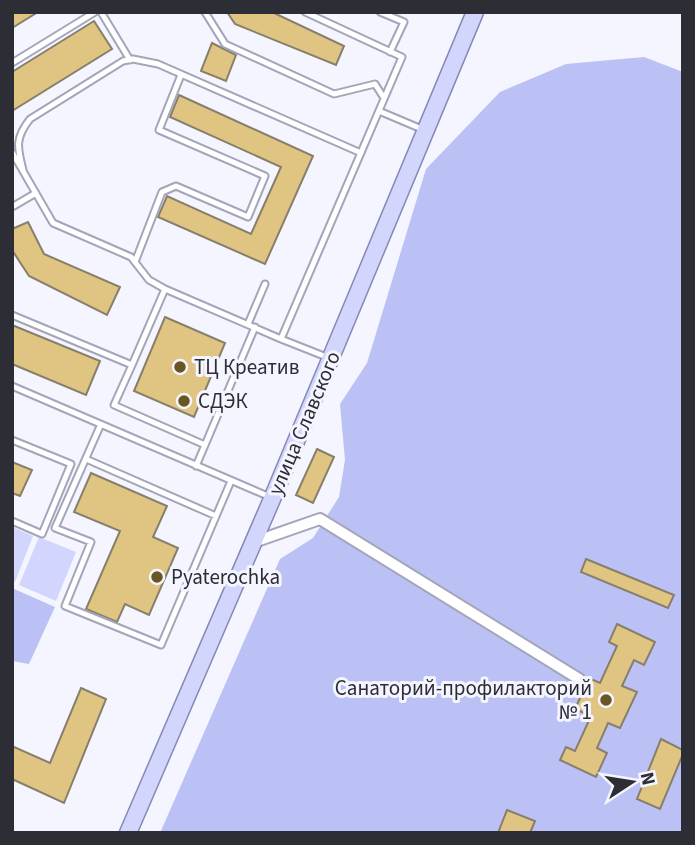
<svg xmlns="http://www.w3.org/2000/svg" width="695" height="845" viewBox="0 0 695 845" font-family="'Source Sans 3',sans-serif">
  <rect width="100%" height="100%" fill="#f4f5fe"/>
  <path fill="#d2d6fe" d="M12,527L33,536L15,582L12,581Z
    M39,537L76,552L56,601L19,585Z"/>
  <path fill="#bbc1f5" d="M644,57L683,72V833H160L280,559L313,538L339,497L345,460L340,404L367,363L426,169L500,92L566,64Z
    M12,588L55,607L29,664L12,661Z"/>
  <path fill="#e0c481" stroke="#877f6c" stroke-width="2" d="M12,12H38L12,28Z
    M227,12H272L344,46L336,65L235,24Z
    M94,21L112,49L12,111V72Z
    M212,43L236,55L226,81L201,71Z
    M179,95L313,156L265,264L158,217L167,196L251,234L281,167L170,117Z
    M28,222L44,254L120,287L107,315L29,276L12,250V229Z
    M165,317L225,343L194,417L134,391Z
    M12,325L100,361L86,395L12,364Z
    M317,449L334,457L313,503L296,495Z
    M12,462L32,470L20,496L12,493Z
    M91,473L167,506L153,537L178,548L149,615L125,604L117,622L86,609L120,531L74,512Z
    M586,559L674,595L668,608L581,572Z
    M617,624L655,642L644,665L634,660L622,686L637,692L620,728L608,723L597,748L607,753L596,777L560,760L566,747L575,751L591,716L575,709L589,678L600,683L617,646L609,642Z
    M81,688L106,699L64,803L12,779V746L50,763Z
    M661,739L683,750V754L660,809L637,799Z
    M507,810L535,821L530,833H498Z"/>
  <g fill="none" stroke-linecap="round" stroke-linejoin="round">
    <defs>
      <path id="service" d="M101,12L130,60
        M205,12L225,44L334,94L375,84L384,98
        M305,12L402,57L281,339L329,358
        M380,12L404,22L390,52
        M12,63L95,12
        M379,111L424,130
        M12,152L53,223L131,257L149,280L165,289L281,339
        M23,170C17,147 15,138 30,119L123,61L133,59L158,64L361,153
        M12,207L36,193
        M135,262L162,192L176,186L248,217L265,176L159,130L181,75
        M12,315L132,365L114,405L205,445L255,327
        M248,324L265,284
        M132,365L165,289
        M12,386L270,497
        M101,424L55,528L91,542L65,606L161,645L231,481
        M12,440L71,464L42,534L12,521
        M86,459L216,516
        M196,466L205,445"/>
      <path id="minor" d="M254,542L320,519L579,679"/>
      <path id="primary" d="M128,833L272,499L475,12"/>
    </defs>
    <use href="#service" stroke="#a3a5ba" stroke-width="9"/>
    <use href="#minor" stroke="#a3a5ba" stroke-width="14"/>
    <use href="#primary" stroke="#8489b6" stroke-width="19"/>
    <use href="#service" stroke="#fff" stroke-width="5"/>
    <use href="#minor" stroke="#fff" stroke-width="10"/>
    <use href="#primary" stroke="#d2d6fd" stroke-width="16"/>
  </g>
  <g fill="#695624" stroke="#f4f5fe" stroke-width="2.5">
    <circle cx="180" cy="367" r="7"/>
    <circle cx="184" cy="401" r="7"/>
    <circle cx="157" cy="577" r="7"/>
    <circle cx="606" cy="700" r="7"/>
  </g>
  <g text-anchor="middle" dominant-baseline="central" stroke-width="6" stroke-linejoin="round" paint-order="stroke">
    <g font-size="21" fill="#2c2d35" stroke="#f4f5fe" text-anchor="start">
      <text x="194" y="367">ТЦ Креатив</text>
      <text x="198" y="401">СДЭК</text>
      <text x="171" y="577">Pyaterochka</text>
      <text x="592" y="688" text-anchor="end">Санаторий-профилакторий<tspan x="592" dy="24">№ 1</tspan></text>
    </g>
    <g font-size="21" fill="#2c2d35" stroke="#f4f5fe">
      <text transform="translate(304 423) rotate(-67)">улица Славского</text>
    </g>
  </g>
  <rect width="695" height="845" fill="none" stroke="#2c2d35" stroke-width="28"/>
  <g transform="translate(632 782) rotate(78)" stroke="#f4f5fe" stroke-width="5" paint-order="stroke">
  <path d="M0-5L12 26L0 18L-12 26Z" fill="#2c2d35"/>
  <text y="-10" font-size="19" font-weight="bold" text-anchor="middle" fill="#2c2d35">N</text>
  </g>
</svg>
